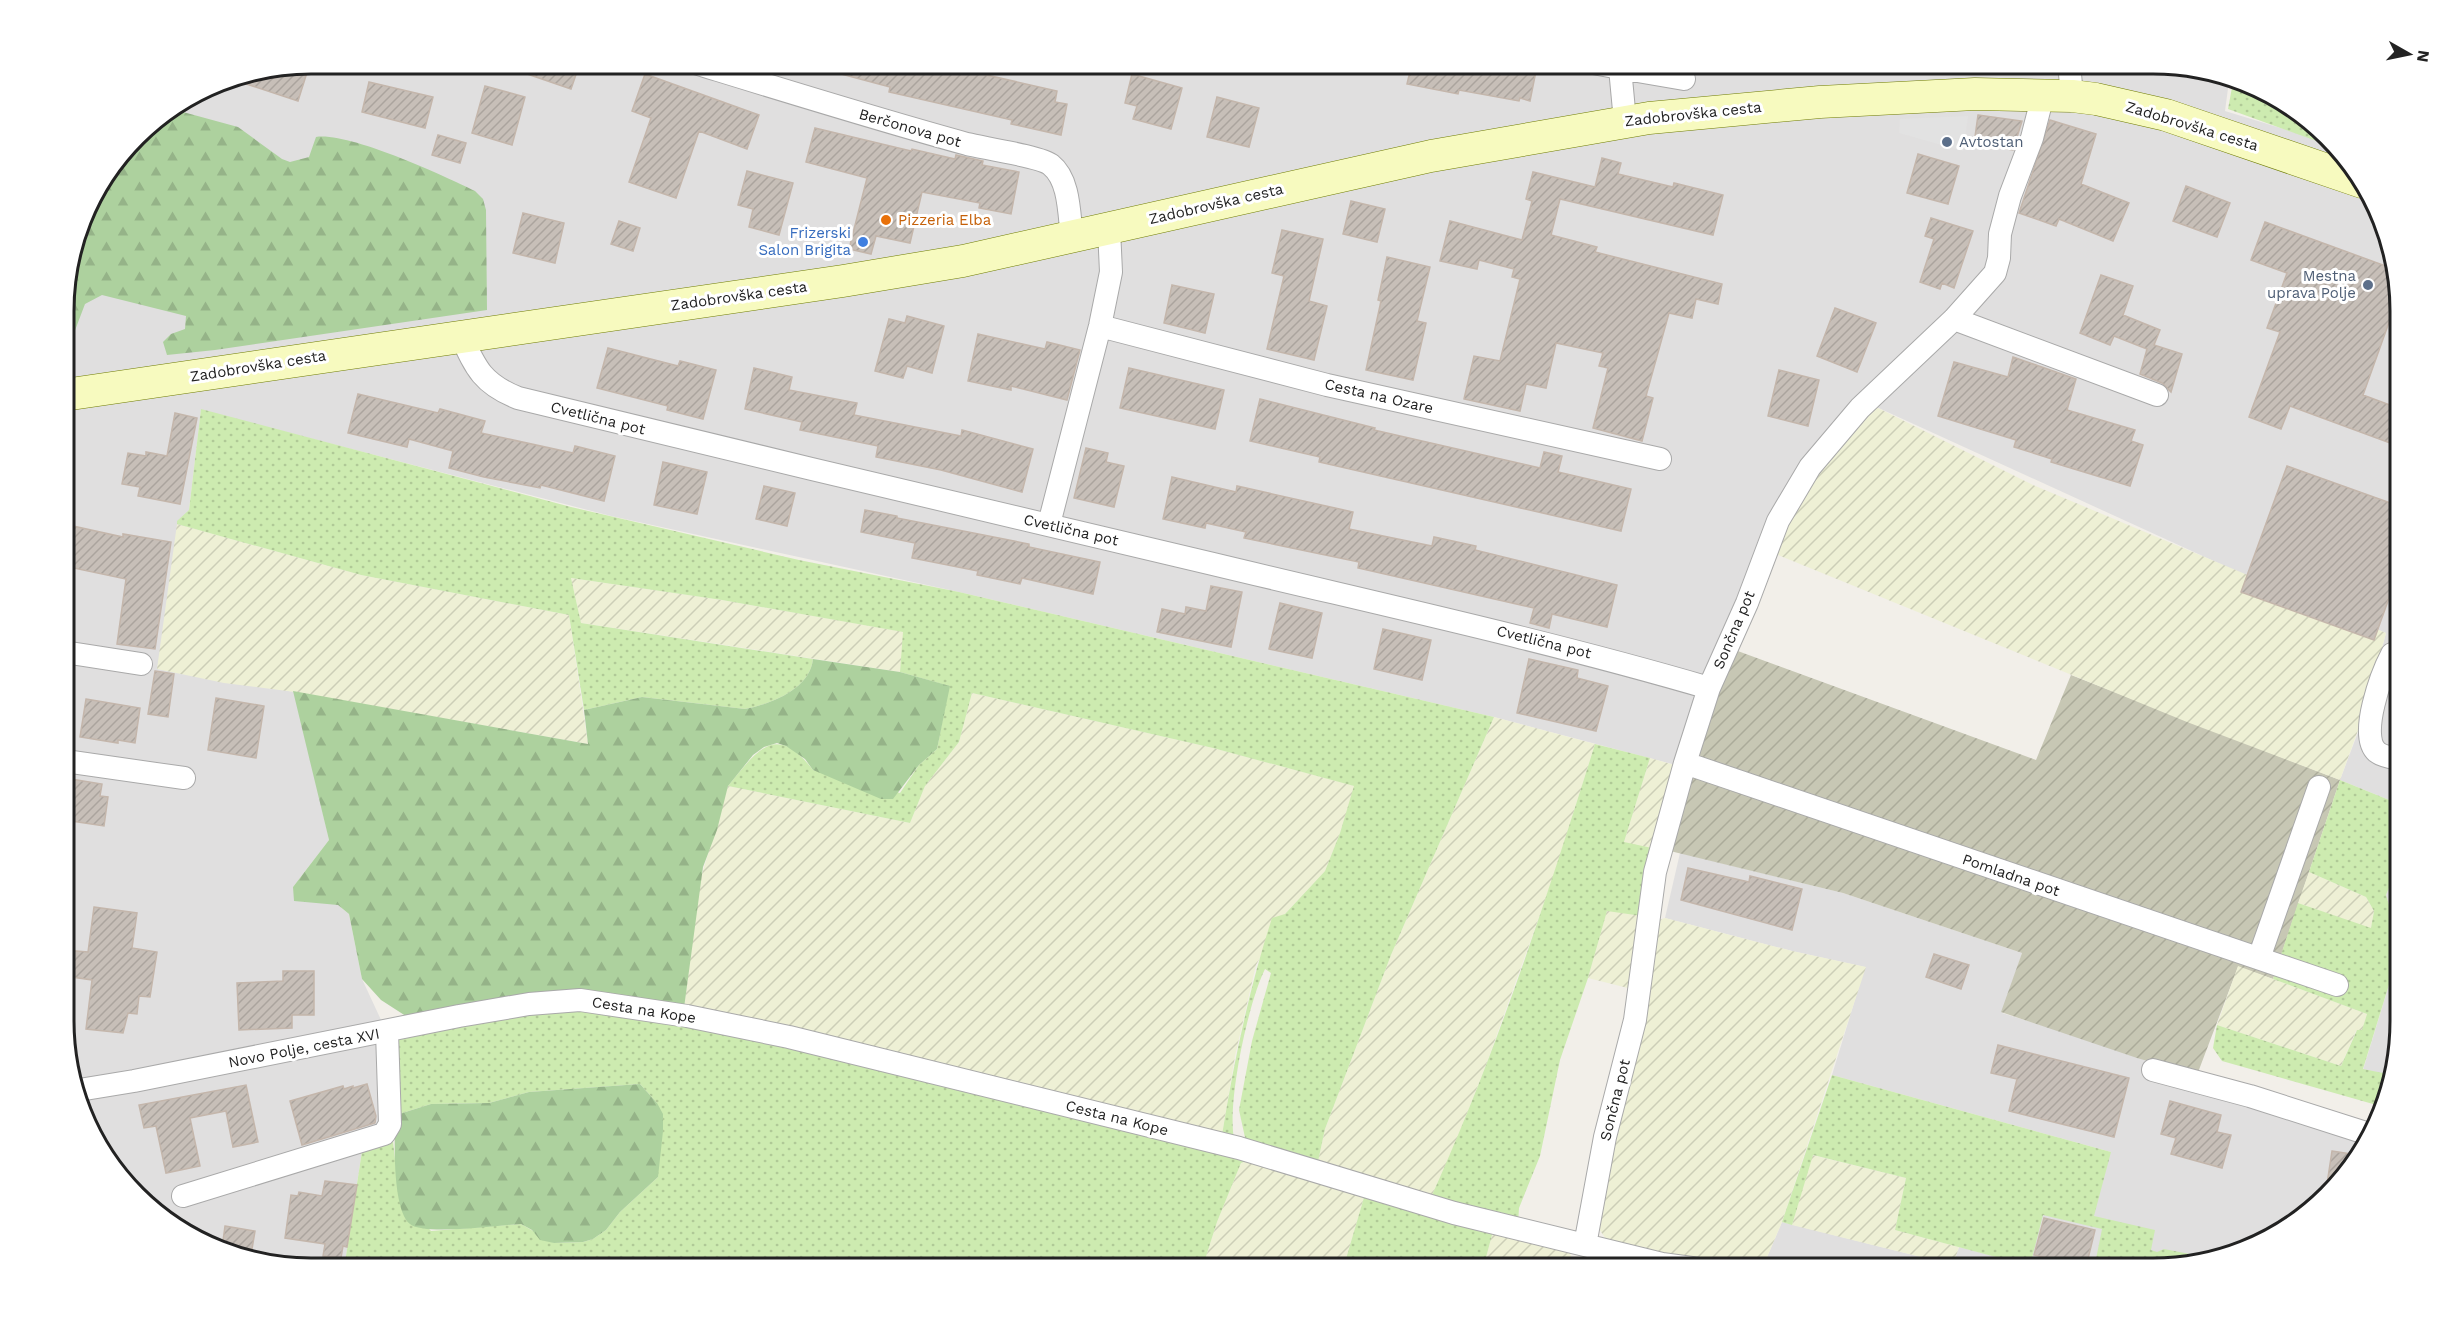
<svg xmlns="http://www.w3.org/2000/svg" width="2463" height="1332" viewBox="0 0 2463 1332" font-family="'Work Sans',sans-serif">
  <defs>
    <pattern id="construction-furrows" width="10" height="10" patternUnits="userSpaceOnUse" patternTransform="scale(1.5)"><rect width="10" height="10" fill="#c7c7b4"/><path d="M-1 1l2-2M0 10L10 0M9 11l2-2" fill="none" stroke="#abab9a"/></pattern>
    <pattern id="farmland-furrows" width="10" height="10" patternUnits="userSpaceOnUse" patternTransform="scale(1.5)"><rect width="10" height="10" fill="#eef0d5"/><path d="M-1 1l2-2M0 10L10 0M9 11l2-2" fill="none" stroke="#ccceb7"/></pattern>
    <pattern id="grass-dots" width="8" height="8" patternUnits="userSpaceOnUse" patternTransform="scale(1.5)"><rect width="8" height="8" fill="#cdebb0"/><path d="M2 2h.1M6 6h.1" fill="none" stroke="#b0c997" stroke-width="1.8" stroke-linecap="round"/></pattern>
    <pattern id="forest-firs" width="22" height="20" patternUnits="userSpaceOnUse" patternTransform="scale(1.5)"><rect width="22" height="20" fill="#add19e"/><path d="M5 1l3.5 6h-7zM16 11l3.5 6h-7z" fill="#95b388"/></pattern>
    <pattern id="building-hatch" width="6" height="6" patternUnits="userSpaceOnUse" patternTransform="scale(1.5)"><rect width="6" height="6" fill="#c7bfb8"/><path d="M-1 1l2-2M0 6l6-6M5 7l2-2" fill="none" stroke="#aba49e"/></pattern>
  </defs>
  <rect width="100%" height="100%" fill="#f2efe9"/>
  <path fill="#e0dfdf" d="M311,63H2152L2229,81L2225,111L2333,144L2358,173L2398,279L2399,804L2340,780L2366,711L2386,633L2242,574L1872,405L1806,485L1735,650L1691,769L1494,717L959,592L611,516L201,410L189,510L157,669L295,692L329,840L293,887L338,905L349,914L362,979L395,1050L393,1141L362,1151L344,1269H310L201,1243L148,1208L105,1159L65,1054L64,294L88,201L147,125L216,82Z
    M1680,853L1843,893L2022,953L2002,1013L2373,1128L2381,1103L2374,1131L2338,1185L2290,1227L2232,1256L2168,1268L1762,1269L1782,1222L1953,1265L1959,1247L2028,1265L2043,1205L2111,1152L1832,1075L1865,967L1792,951L1665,918Z
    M2400,861V941L2386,895Z
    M2400,949V1022L2388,1074L2363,1070Z"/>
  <path fill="url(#construction-furrows)" d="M1735,650L2036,760L2071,675L2340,780L2273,979L2238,967L2197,1075L2137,1058L2001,1012L2022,953L1843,893L1670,851L1691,769Z"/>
  <path fill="url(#farmland-furrows)" d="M1872,405L2033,485L2386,633L2365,711L2340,780L2187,722L1773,553L1806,485Z
    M177,524L361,575L569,615L588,744L295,692L224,683L157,669Z
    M571,578L722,600L904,632L900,672L581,623Z
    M972,693L1213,748L1355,786L1340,833L1325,871L1285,914L1256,965L1235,1056L1222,1135L684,1008L700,881L728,786L910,823L925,786L959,742Z
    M1494,717L1595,744L1553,878L1486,1065L1455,1144L1429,1202L1317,1166L1325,1129L1391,955Z
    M1650,758L1678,766L1650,864L1624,842Z
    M2309,872L2366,897L2374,911L2371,929L2298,903Z
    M1607,910L1642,916L1632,989L1588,978Z
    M1665,918L1792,951L1866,967L1782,1222L1762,1269H1711L1608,1242L1599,1229L1654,922Z
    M2238,966L2367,1014L2362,1031H2356L2341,1066L2217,1025Z
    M1812,1155L1906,1178L1895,1230L1959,1247L1953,1265L1792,1225Z
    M1252,1159L1365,1194L1343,1269H1202L1217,1222L1241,1163Z
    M1493,1231L1569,1250L1571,1256L1567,1269H1483Z"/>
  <path fill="url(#grass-dots)" d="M2233,82L2262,89L2316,125L2336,148L2228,109Z
    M201,409L571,507L799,560L959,592L1494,717L1391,955L1325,1129L1317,1166L1246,1142L1239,1110L1252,1041L1271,973L1265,969C1248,1003 1227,1102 1234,1139L1222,1135C1234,1061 1249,989 1272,918L1285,914L1325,871L1340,833L1354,786L1213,748L972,693L959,742L925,786L910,823L728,786C757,751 775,721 813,770L900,793L919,765L937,749L949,686L900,672L903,632L722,600L571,578L581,623L813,659C810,689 771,704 745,709L642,697L584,710L569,615L361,575L177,524V521L189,510Z
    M1595,744L1650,758L1624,842L1652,848L1642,916L1607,911L1588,978L1560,1060L1540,1156L1519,1208L1518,1224L1429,1202C1496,1054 1547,898 1595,744Z
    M2340,780L2399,804L2400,861L2386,895L2400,941V949L2363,1069L2388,1074L2380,1106L2222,1061L2213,1048L2217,1025L2341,1066L2357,1030H2362L2367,1014L2273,979L2298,903L2371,928L2374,911L2366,897L2309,872Z
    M571,1007L698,1025L1252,1159L1241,1163L1217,1222L1202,1269H344L362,1151L393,1141L399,1196L431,1231L521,1224L554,1243L583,1242L593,1239L606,1230L620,1212L658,1177L657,1103L640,1084L529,1092L489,1103L431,1104L396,1115L395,1046L403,1034Z
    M1832,1075L2111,1152L2094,1216L2155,1230L2151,1250L2157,1252L2164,1249L2216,1259L2168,1268L2094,1269L2102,1229L2043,1215L2032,1258L2081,1269H2041L1895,1230L1906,1178L1813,1155L1792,1225L1782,1222Z
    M1365,1194L1493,1231L1483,1269H1343Z
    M1594,1256L1645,1269H1577L1585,1258Z"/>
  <path fill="url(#forest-firs)" d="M172,109L238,127L282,159L290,162L309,157L316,137C349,132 442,175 475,191L483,199L486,210L487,310L215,350L167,355L163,342L171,334L185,329L186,316L102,295L85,304L74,333L73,367L64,368V294L88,201L147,125Z
    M813,659L900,672L950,686L937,749L919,765L893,799H881L813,770L805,759L786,746L777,743L764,747L753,755L728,786L717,830L703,867L684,1008L588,995L412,1020L381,1000L362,979L349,914L338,905L294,901L293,887L329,840L293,691L588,744L584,710L642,697L745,709C771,704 810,689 813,659Z
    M640,1084L657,1103L663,1114V1131L658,1177L620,1212L606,1230L593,1239L583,1242L554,1243L540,1240L532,1230L521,1224C500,1225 424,1236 410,1224C392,1210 394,1137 396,1115L431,1104L489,1103L529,1092Z"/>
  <path fill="#e2e2e2" d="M1968,116L1963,151L1899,133L1900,119Z"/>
  <path fill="url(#building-hatch)" stroke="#c4b6ab" stroke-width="1.5" d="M310,63L298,101L231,79Z
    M504,63H580L571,89L504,66Z
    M822,63H934L1057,91L1055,102L1067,104L1061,135L1011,124L1012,120L889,92L890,87L822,69Z
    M1412,63H1514L1513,67L1536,71L1530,101L1520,98L1519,101L1459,90L1458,94L1407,84Z
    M645,74L759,115L747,149L699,131L676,198L629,182L651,118L632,111Z
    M1132,74L1182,88L1171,129L1133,119L1137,106L1125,103Z
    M369,82L433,97L425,128L362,112Z
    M485,86L525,97L512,145L472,133Z
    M1217,97L1259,108L1249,147L1207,137Z
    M1978,115L2022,121L2013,150L1974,144Z
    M2050,120L2096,134L2081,184L2129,203L2113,241L2059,219L2056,226L2019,213Z
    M815,128L911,151L912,149L955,159L956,155L983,161L982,165L1019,172L1011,214L979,208L980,203L922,192L910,243L876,236L871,254L849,249L867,178L806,162Z
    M438,135L466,143L460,163L432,155Z
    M1918,154L1959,166L1948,204L1907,193Z
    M1602,158L1621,163L1618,174L1673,187L1674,183L1723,195L1713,235L1560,199L1551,235L1597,247L1595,252L1722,284L1718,304L1696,299L1692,318L1669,313L1646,396L1653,398L1642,441L1593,428L1608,368L1599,366L1603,353L1556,343L1546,388L1526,384L1520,411L1464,399L1474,356L1500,361L1520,279L1512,277L1514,269L1479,260L1477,269L1440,261L1450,221L1522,240L1532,201L1526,199L1533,172L1595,187Z
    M747,171L793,183L779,235L749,227L753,209L738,205Z
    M2186,186L2230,203L2217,237L2173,221Z
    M1351,201L1385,209L1377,242L1343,234Z
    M523,213L564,223L555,263L513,253Z
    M1931,218L1973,231L1954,288L1942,283L1940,289L1920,282L1934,239L1925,236Z
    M619,221L640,228L633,251L611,244Z
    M2265,222L2394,269L2398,279V316L2392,314L2363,395L2398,408V446L2290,406L2281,429L2249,417L2280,332L2267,328L2287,273L2251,260Z
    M1282,230L1323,239L1309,301L1327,306L1314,360L1267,349L1284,276L1272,273Z
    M1387,257L1430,267L1417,321L1426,323L1413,380L1366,370L1381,301L1378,300Z
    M2101,275L2133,286L2123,315L2160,330L2154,345L2182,354L2171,392L2162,383L2140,374L2147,349L2114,336L2110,345L2080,333Z
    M1172,285L1214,294L1205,333L1164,323Z
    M1835,308L1876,323L1857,372L1817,356Z
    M907,316L944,326L932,373L907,366L903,378L875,371L889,319L905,323Z
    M978,334L1045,349L1047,342L1080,350L1067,400L1011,386V390L968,381Z
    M608,348L678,366L680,361L716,370L703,419L667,410L668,406L597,388Z
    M2013,357L2076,379L2067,410L2135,430L2131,441L2143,445L2130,486L2051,462L2052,459L2014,447L2016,440L1938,416L1954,362L2008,377Z
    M754,368L792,377L789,390L857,403L854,415L961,436L962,430L1033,449L1022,492L941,470L876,457L878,446L800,430L802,422L745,409Z
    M1129,368L1224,390L1215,429L1120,408Z
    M1779,370L1819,380L1808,426L1768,416Z
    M358,394L438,413L440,409L485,421L481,433L573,453L575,446L615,456L604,501L541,485L540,488L484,477L449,468L453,451L409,439L407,447L348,433Z
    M1260,399L1375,428L1374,430L1540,468L1544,452L1562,456L1558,472L1631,489L1621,531L1319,462L1320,457L1250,441Z
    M175,413L197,418L180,504L138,496L140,487L122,484L128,453L146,456V452L167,456Z
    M1086,448L1108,453L1106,462L1124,466L1114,507L1074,498Z
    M663,462L707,472L697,514L654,505Z
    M2287,466L2399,506V570L2374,640L2241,592Z
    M1172,477L1236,492L1237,486L1353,512L1349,529L1432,546L1434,537L1476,546L1475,550L1617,585L1607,627L1552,614L1549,628L1530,623L1534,608L1358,568L1359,562L1244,538L1246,532L1206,523L1205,528L1163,519Z
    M764,486L795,493L787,526L756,519Z
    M865,510L897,516V518L1029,544V547L1100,562L1093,594L1022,578L1020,584L977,575L978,571L912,558L915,543L861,532Z
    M64,524L123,537V534L171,542L155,649L117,644L126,579L64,566Z
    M1211,586L1242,592L1231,647L1157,632L1162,609L1185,614L1186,607L1206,611Z
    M1280,603L1322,613L1312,658L1269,649Z
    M1383,629L1431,640L1422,680L1374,669Z
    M1529,659L1578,670L1577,678L1608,686L1596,731L1517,713Z
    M155,671L174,674L168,717L148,714Z
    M216,698L264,706L256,758L208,750Z
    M86,699L140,708L135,743L118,740V743L80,737Z
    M65,778L102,784L100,796L108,797L104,826L65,820Z
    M1688,868L1749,882L1750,876L1802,889L1792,930L1681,900Z
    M94,907L137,913L132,948L157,952L150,997L139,996L137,1014L128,1013L123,1033L86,1029L92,980L65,976V950L88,952Z
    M1934,954L1969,965L1961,989L1926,977Z
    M283,971H314V1015H292V1028L239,1030L237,983L283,981Z
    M1998,1045L2129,1078L2114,1137L2009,1111L2017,1079L1991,1073Z
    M367,1084L376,1116L375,1123L302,1145L290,1101L343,1086L344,1089L353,1086V1088Z
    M246,1085L258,1142L233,1147L226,1111L190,1118L200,1166L166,1173L156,1126L144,1128L139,1105Z
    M2170,1101L2221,1115L2217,1132L2231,1135L2222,1168L2171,1154L2176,1138L2161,1134Z
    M2332,1151L2358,1155L2338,1185L2325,1197Z
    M325,1181L357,1185L347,1247L343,1246L341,1258L323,1256L325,1244L285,1238L291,1195L298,1196L299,1192L322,1196Z
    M2044,1218L2095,1230L2086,1267L2034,1255Z
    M225,1226L255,1231L251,1255L222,1248Z"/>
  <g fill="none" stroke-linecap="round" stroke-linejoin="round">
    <defs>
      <path id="street" d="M695,63C786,91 876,119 967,144C984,148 1042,157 1051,165C1070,180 1069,215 1072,238
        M1593,63L1620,68L1625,121
        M2069,63L2072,96
        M1620,68L1684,79
        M1954,319L2157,395
        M1100,326L1327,385L1660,459
        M461,336C476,369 483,384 518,398C749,455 982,509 1213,564C1379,604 1545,640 1709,688
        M1049,524L1100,326L1111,272L1109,229
        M64,652L141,664
        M2399,652L2392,654C2382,673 2358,736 2377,752C2382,756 2393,758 2399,759
        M65,761L184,778
        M1685,763L2337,985
        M2259,958L2319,787
        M2153,1070L2250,1096L2372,1135
        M79,1090L134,1081L459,1016L529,1004L580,1000L687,1016L789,1037L1239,1148L1454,1213L1662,1264L1699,1269
        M183,1196L384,1134L390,1124L387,1032
        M1585,1245L1605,1137L1635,1020L1655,872L1685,763L1709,688L1747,603L1778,521L1810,467L1860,408L1954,319L1995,273L1999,258L2000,234L2010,196L2032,138L2043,95"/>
      <path id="secondary" d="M64,395L843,281L963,261L1431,156L1649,118L1820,102L1975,94L2072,96L2096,99L2166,115L2362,182"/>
    </defs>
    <use href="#street" stroke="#a9a9a9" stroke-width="24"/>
    <use href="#secondary" stroke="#707d05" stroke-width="33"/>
    <use href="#street" stroke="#fff" stroke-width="22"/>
    <use href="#secondary" stroke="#f7fabf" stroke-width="32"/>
  </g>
  <g fill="#5c6f8a" stroke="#fff" stroke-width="2">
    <circle cx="1947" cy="142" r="6"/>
    <circle cx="2368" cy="285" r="6"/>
  </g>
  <circle fill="#e8710a" stroke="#fff" stroke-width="2" cx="886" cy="220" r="6"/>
  <circle fill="#3f7fe0" stroke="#fff" stroke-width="2" cx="863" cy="242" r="6"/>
  <g text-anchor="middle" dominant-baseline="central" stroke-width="6" stroke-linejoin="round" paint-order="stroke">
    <g font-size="15" fill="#222" stroke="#fff">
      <text transform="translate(1693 114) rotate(-6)">Zadobrovška cesta</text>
      <text transform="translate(2192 126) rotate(17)">Zadobrovška cesta</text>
      <text transform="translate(910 128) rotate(16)">Berčonova pot</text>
      <text transform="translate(1216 204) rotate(-13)">Zadobrovška cesta</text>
      <text transform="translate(739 296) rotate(-8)">Zadobrovška cesta</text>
      <text transform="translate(258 366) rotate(-9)">Zadobrovška cesta</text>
      <text transform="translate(1379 396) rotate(13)">Cesta na Ozare</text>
      <text transform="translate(598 418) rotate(14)">Cvetlična pot</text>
      <text transform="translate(1071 530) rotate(13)">Cvetlična pot</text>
      <text transform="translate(1734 630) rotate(-67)">Sončna pot</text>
      <text transform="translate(1544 642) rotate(14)">Cvetlična pot</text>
      <text transform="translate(2011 875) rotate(19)">Pomladna pot</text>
      <text transform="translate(644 1010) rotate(9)">Cesta na Kope</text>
      <text transform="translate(304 1048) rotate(-11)">Novo Polje, cesta XVI</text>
      <text transform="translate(1615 1100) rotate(-76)">Sončna pot</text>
      <text transform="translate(1117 1118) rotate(14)">Cesta na Kope</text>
    </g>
    <g font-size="15" fill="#4e5e75" stroke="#fff" text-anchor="start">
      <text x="1959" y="142">Avtostan</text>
      <text x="2356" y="276" text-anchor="end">Mestna<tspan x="2356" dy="17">uprava Polje</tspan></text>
    </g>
    <g font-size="15" fill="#c56008" stroke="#fff" text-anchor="start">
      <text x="898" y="220">Pizzeria Elba</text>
    </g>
    <g font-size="15" fill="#366cbe" stroke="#fff" text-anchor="end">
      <text x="851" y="233">Frizerski<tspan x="851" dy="17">Salon Brigita</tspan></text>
    </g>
  </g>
  <path d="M0 0H2463V1332H0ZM311 74H2153A237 237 0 0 1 2390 311V1021A237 237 0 0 1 2153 1258H311A237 237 0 0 1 74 1021V311A237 237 0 0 1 311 74Z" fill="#fff" fill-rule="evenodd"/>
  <path fill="none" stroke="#222" stroke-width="3" d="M311 74H2153A237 237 0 0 1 2390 311V1021A237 237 0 0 1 2153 1258H311A237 237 0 0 1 74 1021V311A237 237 0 0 1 311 74Z"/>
  <g transform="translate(2409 54) rotate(99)" stroke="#ffffff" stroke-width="4.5" paint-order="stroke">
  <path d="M0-4.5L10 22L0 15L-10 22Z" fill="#222222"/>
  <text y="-9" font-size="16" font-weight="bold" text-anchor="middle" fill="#222222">N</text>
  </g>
</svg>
